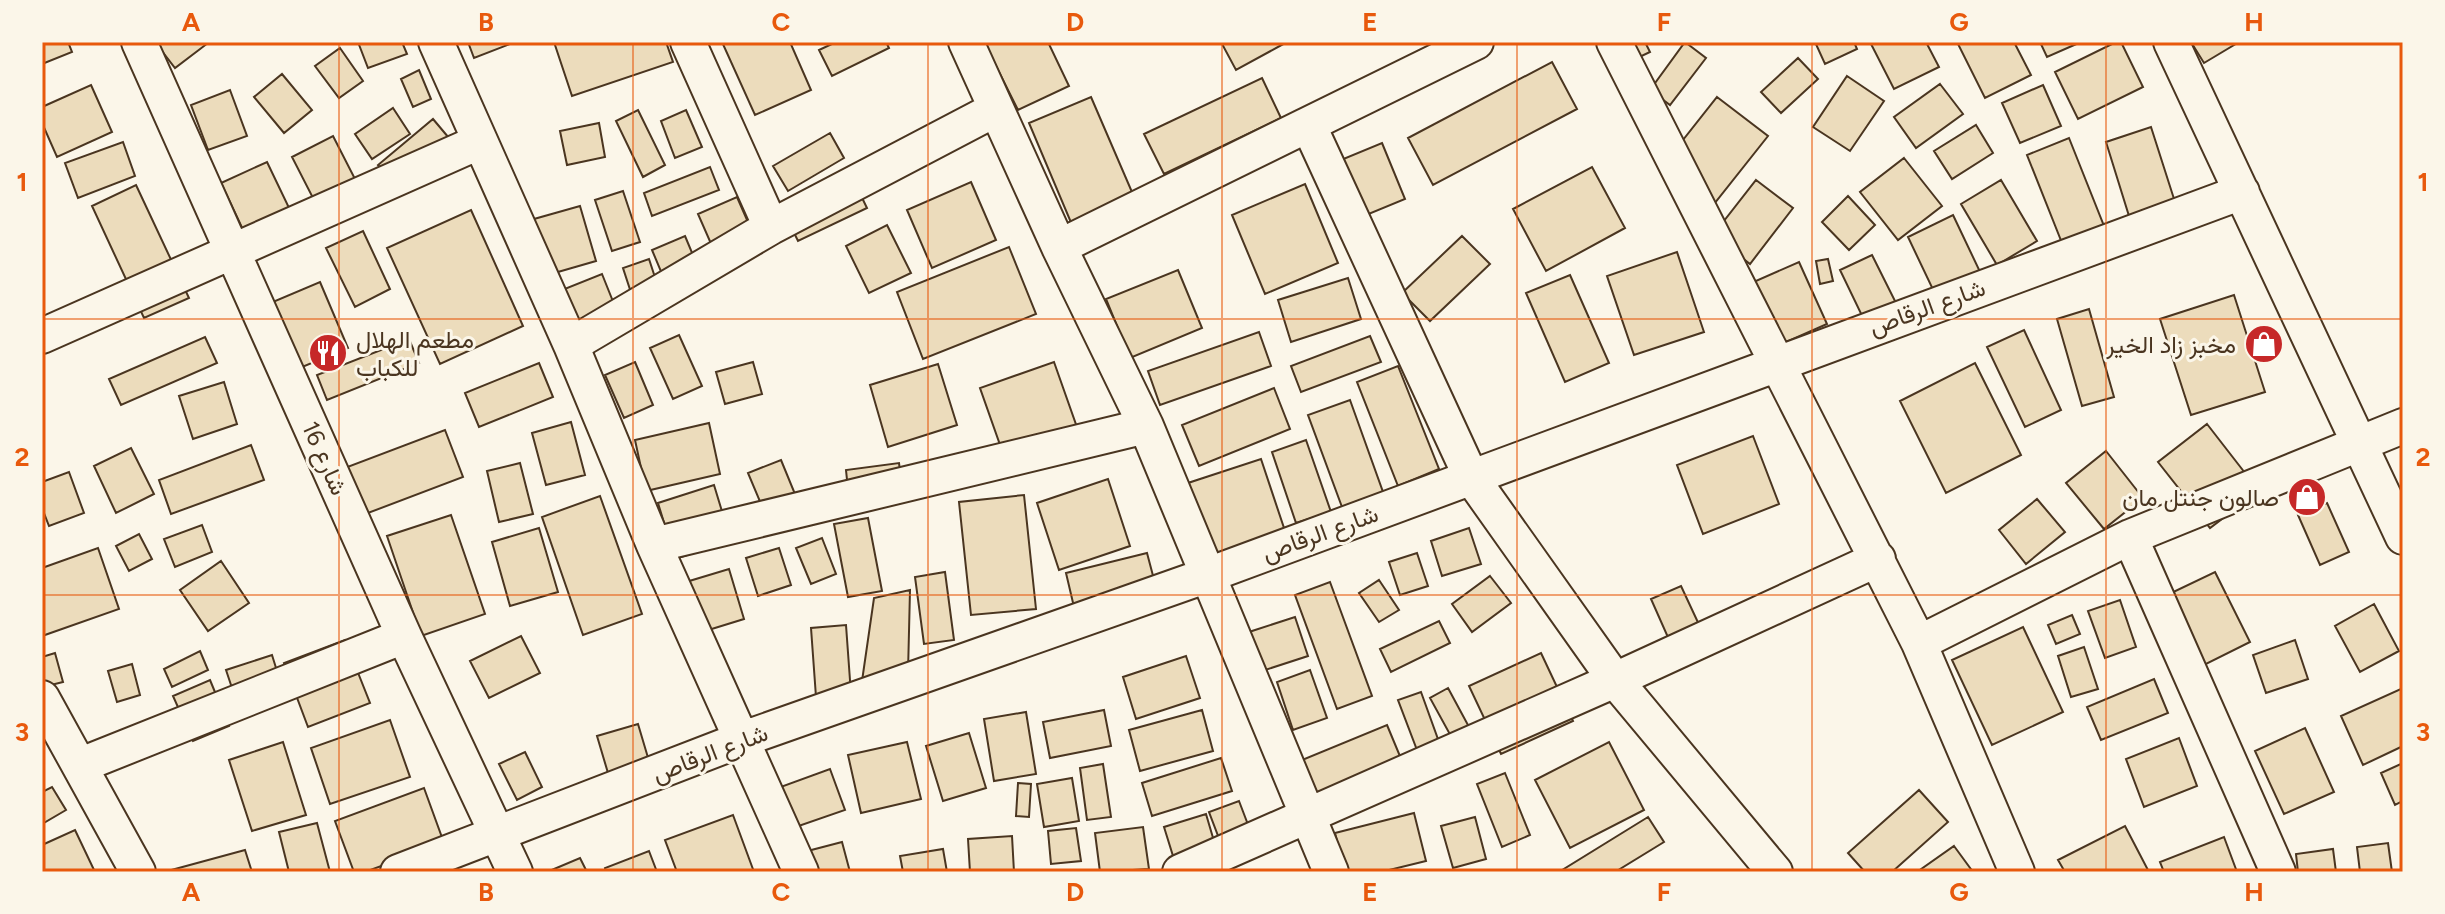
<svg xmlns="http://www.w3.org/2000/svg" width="2445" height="914" viewBox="0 0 2445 914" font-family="Figtree,Vazirmatn,sans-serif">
  <rect width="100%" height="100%" fill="#fbf6e9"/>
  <path fill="#ecdcbc" stroke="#4a3520" stroke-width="2" d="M42,42H68L72,52L42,64Z
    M155,42H207L208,43L175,68Z
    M358,42H402L407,54L368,68Z
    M468,42H515L474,58Z
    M554,42H666L673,62L572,96Z
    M722,42H790L811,90L755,115Z
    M836,42H886L889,48L832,76L819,50Z
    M984,42H1048L1069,86L1018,110Z
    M1221,42H1287L1236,70Z
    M1620,42H1645L1650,52L1629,62Z
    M1685,42L1706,58L1670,105L1650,90Z
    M1815,42H1854L1857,49L1825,64Z
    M1870,42H1926L1939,67L1894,89Z
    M1962,42H2014L2031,75L1985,98L1958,44Z
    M2040,42H2081L2047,57Z
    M2116,42H2121L2143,87L2078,119L2055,72Z
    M2191,42H2239L2204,63Z
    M340,48L363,81L339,98L315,66Z
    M1798,58L1818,79L1781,113L1761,92Z
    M1552,62L1577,109L1433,185L1408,138Z
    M419,70L431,99L413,107L401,79Z
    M282,74L312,110L284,133L254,97Z
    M1847,76L1884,101L1850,151L1813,127Z
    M1262,78L1281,118L1164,174L1144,134Z
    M1940,84L1963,114L1916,148L1894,117Z
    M91,85L112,132L57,157L42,123V107Z
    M2043,85L2061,126L2020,143L2002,103Z
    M230,90L247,136L208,150L191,105Z
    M1091,97L1138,206L1075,232L1029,123Z
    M1717,97L1768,136L1714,204L1664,164Z
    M393,108L410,134L372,159L355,134Z
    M638,110L665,165L643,177L616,121Z
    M686,110L702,147L675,158L661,121Z
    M433,119L454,144L399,190L378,165Z
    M599,123L605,157L567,165L560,131Z
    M1976,125L1993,153L1952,179L1934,151Z
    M2151,127L2175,202L2129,216L2106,142Z
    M830,133L844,158L788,191L773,166Z
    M333,136L355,179L314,200L292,157Z
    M2069,138L2104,226L2062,243L2027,155Z
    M123,142L135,176L78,198L65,163Z
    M1382,143L1405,199L1359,218L1336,162Z
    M1904,158L1942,206L1898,240L1860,192Z
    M267,162L291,212L245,234L221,183Z
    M710,167L719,190L652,216L644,193Z
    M1592,167L1625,228L1546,271L1513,209Z
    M851,175L867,208L798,241L782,208Z
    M1756,180L1793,208L1750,264L1713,235Z
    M2001,180L2037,241L1997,265L1961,204Z
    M971,182L996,240L932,268L907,210Z
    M1305,184L1338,263L1265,294L1232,215Z
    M136,185L189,298L144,318L92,206Z
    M623,191L640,242L612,251L595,200Z
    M1848,196L1875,225L1849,250L1822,222Z
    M737,197L751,229L712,246L698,214Z
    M580,206L596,261L551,274L534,219Z
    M471,210L523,326L440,364L387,248Z
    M1953,215L1982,276L1937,298L1908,237Z
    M887,225L911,273L869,293L846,246Z
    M363,231L390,289L355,307L326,248Z
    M685,236L703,279L670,293L652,250Z
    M1462,236L1490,264L1430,321L1402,293Z
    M1009,247L1036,314L923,359L897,292Z
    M1677,252L1704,332L1634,355L1607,276Z
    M1872,255L1899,309L1866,324L1840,270Z
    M649,259L664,305L638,314L623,268Z
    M1828,259L1833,281L1820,284L1816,261Z
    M1799,262L1827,324L1777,346L1749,284Z
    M1178,270L1202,328L1130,358L1106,299Z
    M602,274L624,329L584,345L562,290Z
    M1570,275L1609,363L1565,382L1526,293Z
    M1348,278L1361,319L1291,342L1278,300Z
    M320,282L348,348L295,370L268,304Z
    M2234,295L2265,392L2191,415L2160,319Z
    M2089,309L2114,397L2082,406L2057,319Z
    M2024,330L2061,410L2025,427L1987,347Z
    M1259,332L1271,366L1160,405L1148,371Z
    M679,335L702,386L673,399L650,348Z
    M1370,336L1381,362L1301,392L1291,366Z
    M205,337L217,363L121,405L109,379Z
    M409,339L419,363L327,400L317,375Z
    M635,362L653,405L624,418L605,375Z
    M753,362L762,394L725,404L716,372Z
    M1054,362L1085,450L1011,476L980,388Z
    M539,363L553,397L479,427L465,393Z
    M1975,363L2021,455L1946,493L1900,401Z
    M938,364L957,425L888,447L870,385Z
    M1398,366L1439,469L1398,486L1357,382Z
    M224,382L237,424L193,439L179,396Z
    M1274,388L1290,429L1199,466L1182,425Z
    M1350,400L1383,492L1342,507L1308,415Z
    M571,422L585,475L546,485L532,433Z
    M709,423L720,474L646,491L635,440Z
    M2207,424L2259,491L2210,528L2158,462Z
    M445,430L463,477L360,516L342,469Z
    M1753,436L1779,504L1703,534L1677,465Z
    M1306,440L1331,512L1296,523L1272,452Z
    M251,445L264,480L171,514L159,480Z
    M131,448L154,494L116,513L94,466Z
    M2106,451L2143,498L2104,529L2066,483Z
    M1261,459L1286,534L1214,559L1188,483Z
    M781,460L804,516L772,530L748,473Z
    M520,463L533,514L499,522L487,471Z
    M899,463L903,493L849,499L846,470Z
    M69,472L84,513L49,526L42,508V482Z
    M1108,479L1130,546L1059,570L1037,503Z
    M714,485L731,541L675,559L658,503Z
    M1024,495L1036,609L971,615L959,502Z
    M600,496L642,614L583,635L542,517Z
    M2037,499L2065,532L2026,564L1999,530Z
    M2327,503L2349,552L2320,565L2298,515Z
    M451,515L485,614L421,636L387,536Z
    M868,518L882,591L848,597L834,524Z
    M202,525L212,552L175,567L164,539Z
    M539,528L558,592L510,606L492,542Z
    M1469,528L1481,564L1442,576L1431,541Z
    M139,534L152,559L129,571L116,546Z
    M822,538L836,574L811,584L796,548Z
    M98,548L119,609L42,636V568Z
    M779,548L791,585L758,596L746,558Z
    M1147,553L1156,587L1074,607L1066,573Z
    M1417,553L1428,586L1400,595L1389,562Z
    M221,561L249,603L208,631L180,590Z
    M729,569L744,619L702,632L686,582Z
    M945,572L954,640L924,644L915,577Z
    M2215,572L2250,642L2202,666L2167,595Z
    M1490,576L1511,603L1472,632L1452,604Z
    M1379,580L1399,610L1379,622L1359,593Z
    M1330,582L1372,696L1337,709L1295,595Z
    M1681,586L1709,646L1678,660L1651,599Z
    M910,590L908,673L862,681L874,598Z
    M2120,600L2136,647L2105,658L2088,611Z
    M2374,604L2399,651L2360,672L2335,626Z
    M2072,615L2080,634L2056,644L2048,625Z
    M1295,617L1308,656L1262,671L1249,632Z
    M1439,621L1450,643L1391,672L1380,649Z
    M846,625L851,694L816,697L811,628Z
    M2023,627L2063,712L1992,745L1952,660Z
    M521,636L540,673L489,698L470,661Z
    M345,640L370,703L308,727L284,663Z
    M2295,640L2308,679L2266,693L2253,655Z
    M2084,647L2098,689L2071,697L2058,656Z
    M200,651L208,670L172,687L164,669Z
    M55,653L63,682L43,687L42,657Z
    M1541,653L1573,721L1501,754L1469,686Z
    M272,655L286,700L241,715L226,670Z
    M1186,656L1200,698L1136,719L1123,677Z
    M132,664L140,695L117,702L108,671Z
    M1310,670L1327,718L1293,730L1277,682Z
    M2154,679L2168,713L2101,740L2087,707Z
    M210,680L229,726L193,741L173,696Z
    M1448,688L1482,751L1464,760L1430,698Z
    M2403,688V746L2363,765L2341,716Z
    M1421,692L1439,742L1417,750L1398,700Z
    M1104,710L1111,746L1050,758L1043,722Z
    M1202,710L1213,751L1140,771L1129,730Z
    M1026,712L1036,774L994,781L984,719Z
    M390,720L410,777L330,804L311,748Z
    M638,724L649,761L608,773L597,736Z
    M1387,725L1402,761L1317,796L1302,760Z
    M2305,728L2334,792L2284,814L2255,751Z
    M969,733L986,788L943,801L926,746Z
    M2179,738L2197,786L2144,807L2126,759Z
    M283,742L306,815L252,831L229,760Z
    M907,742L921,799L861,813L848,755Z
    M1609,742L1644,810L1570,848L1535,780Z
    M525,752L542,787L517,800L499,764Z
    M1221,758L1232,791L1152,816L1142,783Z
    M2403,763V801L2395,805L2381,773Z
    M1103,764L1111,817L1087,820L1080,768Z
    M830,769L845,810L790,829L775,789Z
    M1505,773L1530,835L1502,847L1477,784Z
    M1072,778L1079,821L1044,827L1037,784Z
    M1018,783L1031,784L1029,817L1016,816Z
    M52,787L66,810L42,824V792Z
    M424,788L444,843L365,872H354L335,821Z
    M1919,790L1948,822L1892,872H1865L1848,853Z
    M1239,801L1258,851L1228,862L1209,812Z
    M1414,813L1426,861L1381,872H1345L1335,833Z
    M1206,814L1221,865L1178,872L1164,827Z
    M733,815L754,872H677L665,840Z
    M1475,817L1486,859L1453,868L1441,826Z
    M1648,817L1664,842L1615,872H1559Z
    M317,823L330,872H289L279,832Z
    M2125,826L2149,872H2065L2058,860Z
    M1143,827L1149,869L1100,872L1095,833Z
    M1076,828L1081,861L1051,864L1048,831Z
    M75,830L95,872H42V845Z
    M1012,836L1014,872H970L968,839Z
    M2224,837L2237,872H2164L2160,862Z
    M842,842L850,872H801L796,854Z
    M2388,843L2392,872H2360L2357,847Z
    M1954,846L1973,872H1917Z
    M943,849L947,872H903L900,856Z
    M2333,849L2336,872H2298L2296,854Z
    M245,850L252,872H164Z
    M649,851L657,872H606L605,868Z
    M580,858L587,872H547Z"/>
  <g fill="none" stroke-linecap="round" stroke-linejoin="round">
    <defs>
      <path id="minor" d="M139,42L404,636L515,872
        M436,42L571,345L654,545L801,872
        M688,42L771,227
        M966,42L1059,247L1146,426L1331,872
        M1614,42L1919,643L2017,872
        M2171,42L2403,537
        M1309,126L1471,477L1615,680L1775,872
        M1059,247L1476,42
        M42,336L479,142
        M571,345L771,227L996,109
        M2130,537L2278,872
        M654,545L1146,426
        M1919,643L2130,537L2403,426
        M42,698L138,872
        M81,765L404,636
        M398,872L740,740L1208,575L2242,192
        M1180,872L1615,680L1878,559"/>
    </defs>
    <use href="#minor" stroke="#4a3520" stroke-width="38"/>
    <use href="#minor" stroke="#fbf6e9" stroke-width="34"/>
  </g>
  <path fill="none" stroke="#e8590c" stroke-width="2" stroke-opacity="0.55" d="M339,42V872M633,42V872M928,42V872M1222,42V872M1517,42V872M1812,42V872M2106,42V872M42,319H2403M42,595H2403"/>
  <defs>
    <symbol id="shop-disc" viewBox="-11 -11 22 22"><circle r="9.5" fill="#c62828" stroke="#fbf6e9"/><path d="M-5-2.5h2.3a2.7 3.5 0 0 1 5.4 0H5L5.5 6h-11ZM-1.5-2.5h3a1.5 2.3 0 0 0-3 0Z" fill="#fff"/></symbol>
    <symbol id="restaurant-disc" viewBox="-11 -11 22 22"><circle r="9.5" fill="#c62828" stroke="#fbf6e9"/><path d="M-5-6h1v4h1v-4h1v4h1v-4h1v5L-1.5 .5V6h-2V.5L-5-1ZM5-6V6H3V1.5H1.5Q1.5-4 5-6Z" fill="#fff"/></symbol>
  </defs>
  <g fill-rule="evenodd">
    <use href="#shop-disc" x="2242" y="322" width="44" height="44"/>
    <use href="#restaurant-disc" x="306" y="331" width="44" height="44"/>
    <use href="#shop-disc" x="2285" y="475" width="44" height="44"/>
  </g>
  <g text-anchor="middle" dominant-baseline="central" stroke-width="6" stroke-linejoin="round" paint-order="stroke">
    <g font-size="24" fill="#4a3520" stroke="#fbf6e9">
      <text transform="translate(1927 307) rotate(-20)">شارع الرقاص</text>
      <text transform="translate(325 458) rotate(66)">شارع 16</text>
      <text transform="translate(1320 533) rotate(-20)">شارع الرقاص</text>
      <text transform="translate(710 753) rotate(-21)">شارع الرقاص</text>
    </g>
    <g font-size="24" fill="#4a3520" stroke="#fbf6e9" text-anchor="end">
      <text x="356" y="339" text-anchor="start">مطعم الهلال<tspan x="356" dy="28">للكباب</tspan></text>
      <text x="2236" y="344">مخبز زاد الخير</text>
      <text x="2279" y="497">صالون جنتل مان</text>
    </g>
  </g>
  <rect width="2445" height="914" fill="none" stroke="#fbf6e9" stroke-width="88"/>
  <rect x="44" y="44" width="2357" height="826" fill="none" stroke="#e8590c" stroke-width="3"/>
  <g font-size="26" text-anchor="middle" font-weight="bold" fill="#e8590c">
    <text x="191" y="31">A</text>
    <text x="486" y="31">B</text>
    <text x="781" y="31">C</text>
    <text x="1075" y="31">D</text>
    <text x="1370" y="31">E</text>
    <text x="1664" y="31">F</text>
    <text x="1959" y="31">G</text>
    <text x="2254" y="31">H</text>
    <text x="22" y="191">1</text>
    <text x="2423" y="191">1</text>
    <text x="22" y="466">2</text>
    <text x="2423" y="466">2</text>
    <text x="22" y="741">3</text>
    <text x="2423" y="741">3</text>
    <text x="191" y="901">A</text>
    <text x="486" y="901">B</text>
    <text x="781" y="901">C</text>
    <text x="1075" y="901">D</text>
    <text x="1370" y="901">E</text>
    <text x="1664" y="901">F</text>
    <text x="1959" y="901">G</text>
    <text x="2254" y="901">H</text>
  </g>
</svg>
